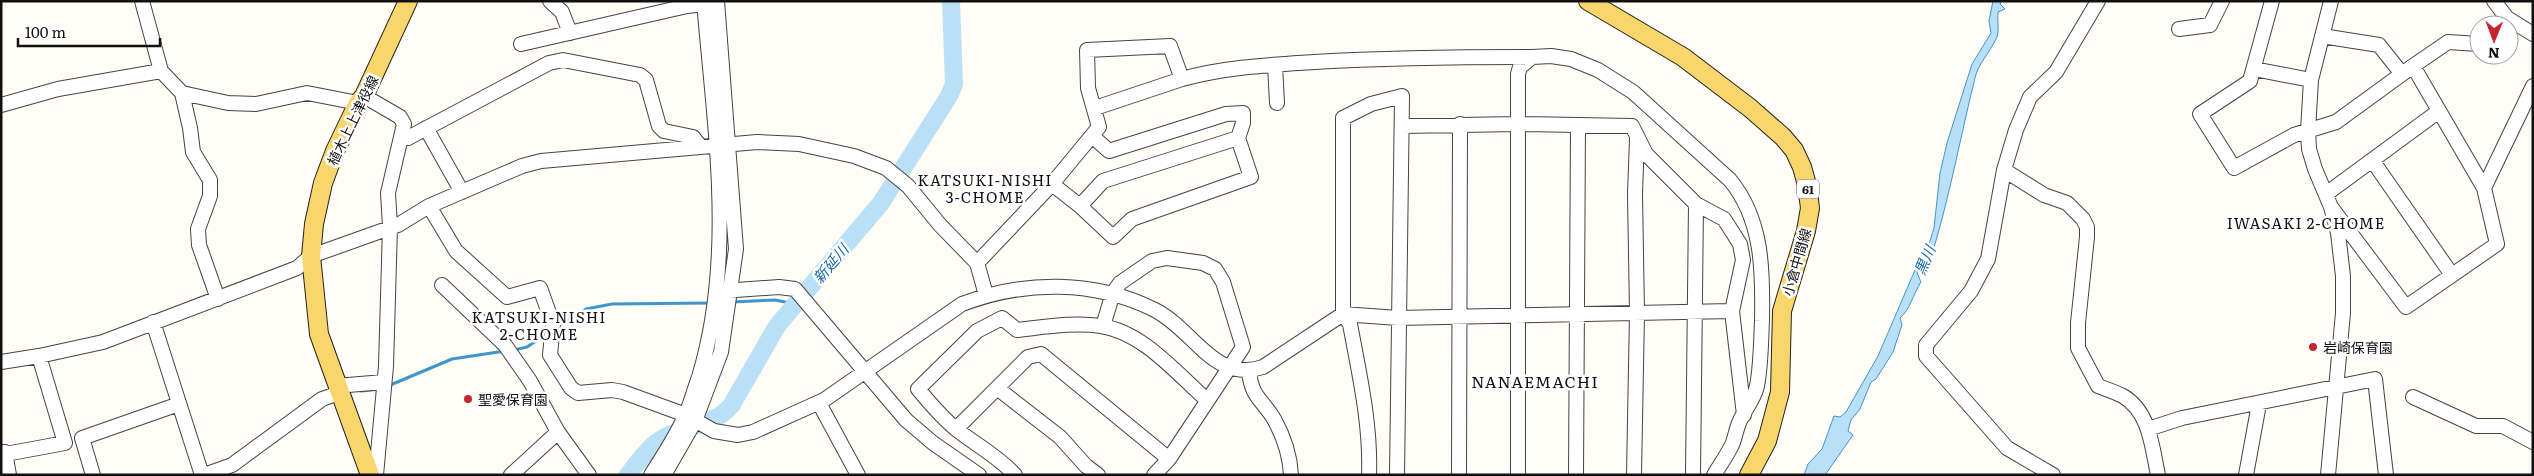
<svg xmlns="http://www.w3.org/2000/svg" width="2534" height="476" viewBox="0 0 2534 476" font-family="Literata,'Noto Sans JP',serif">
  <rect width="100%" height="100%" fill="#fffdf5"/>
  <path fill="#b9e0f7" stroke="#3f96cf" d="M1993,1H2001L2000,4L2005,9L1998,12C1997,20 2000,32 1996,39C1990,52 1978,64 1975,78C1961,134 1951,190 1935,244C1932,255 1921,262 1917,273L1921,282C1913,294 1910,310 1900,318L1902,325L1893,352L1876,379L1871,382L1860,409L1851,420L1848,431L1853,435L1825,475H1804L1808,464L1822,449L1834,416L1840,417L1846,412L1878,356L1915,270L1929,244L1934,228L1940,173L1947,143L1972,64L1991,33L1989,21Z"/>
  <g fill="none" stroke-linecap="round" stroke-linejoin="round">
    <path stroke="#3f96cf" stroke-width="3" d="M732,302L775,300L795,304
      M558,326L586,309L612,304L711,303
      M514,350L527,347L548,333
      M388,386L452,359L505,351
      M361,391L380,389"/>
    <path stroke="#b9e0f7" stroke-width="18" d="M628,475C637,463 648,448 660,440C682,425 713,427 731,406L777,326L881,203L949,96L954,84L951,1"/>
    <defs>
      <path id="minor" d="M142,1L161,71L182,93L190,128L193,152L210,180V196L198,229L199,245L218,299
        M550,1L562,12L570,33
        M2272,1L2250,81L2200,114L2234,168L2294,135L2336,122L2413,66L2484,188L2497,244L2406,307L2331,207
        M2494,1L2507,18L2533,34
        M2179,29L2210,25L2222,1
        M2322,36L2379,45L2402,74
        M521,44L687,6L713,3
        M1275,65L1277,103
        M2413,66L2448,42L2479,44
        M2254,69L2311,80
        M182,93L228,103L256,104L307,93L358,103
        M364,96L400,117L404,124L388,193L390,227L386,366L376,475
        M1,105L58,89L161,71
        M1095,108L1182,79
        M1402,126L1518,124L1632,126L1646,154L1696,204L1724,219L1740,244L1743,260L1732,311L1744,415
        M426,128L462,192
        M402,136L408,138L549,63L563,60L640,75L646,80L659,126L664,131L693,137L701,147
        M2372,160L2452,275
        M2004,170L2044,195L2067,203L2083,219L2087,227V237L2078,323V348L2098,386C2106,389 2115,392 2123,396C2150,412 2152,447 2158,475
        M1052,184L1080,206L1103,181L1238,138L1243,123V113L1226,114L1109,151L1092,136
        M2484,188L2533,86
        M2326,194L2439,111
        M429,206L456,251L507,297L540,288L553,324L550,355L571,388L578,393L612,390L623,392L686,415L714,431L738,435L753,432L824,400L962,304C1025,280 1095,280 1155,310C1195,331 1214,383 1263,367L1343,314L1398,318L1732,311
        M1080,206L1113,237L1132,219L1251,177L1238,138
        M977,263L1052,184L1099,127L1088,88L1087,50L1170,46L1182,79C1225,67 1269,65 1314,62C1386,58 1459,57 1532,57
        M442,285L505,345L530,381L558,432L589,475
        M722,291L779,287L795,289L906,420L933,443L979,475
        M153,322L202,475
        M1103,326L1113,293L1120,283L1152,261L1167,258L1203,263L1215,269L1223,282L1243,347L1169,459L1154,475
        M1,362L39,356L103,342L297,268L311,256L398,225L429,206L522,166L541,161L757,142L799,144L854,156L886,168L908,186L940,225L977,263L986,295
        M1249,372C1252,398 1262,399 1274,419C1284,437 1290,455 1291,475
        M336,386L384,382
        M997,388L1060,437L1086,466L1098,475
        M2413,397L2476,426H2503L2533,442
        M819,403L858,475
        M956,429L1028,357L1041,354L1169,459
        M2148,429L2182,418L2375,379L2386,475
        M1,452L11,453L65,443L39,356
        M5,452L9,475
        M93,475L82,438L179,404
        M204,475L232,465L322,399L339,393
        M511,475L558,432
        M651,475C663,456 676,437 685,416C691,404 694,390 699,377C736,255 714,126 704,1
        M664,475L695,421L721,352L736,249L717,1
        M1015,475C998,456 976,445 956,429C941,417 930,403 918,389L977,331L1002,318L1017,330C1045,327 1073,322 1101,326C1143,332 1177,374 1207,400
        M1369,475C1371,424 1359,373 1350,324L1343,314V118L1371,104L1402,96L1397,475
        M1459,475L1460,124
        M1518,475V74L1520,67L1532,57L1551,56L1571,59L1598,70L1633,92L1730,180C1763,220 1763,272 1762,321C1761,342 1761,365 1757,386C1754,400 1744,410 1739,423C1736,430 1735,438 1732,445C1727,455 1720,465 1714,475
        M1576,475L1578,125
        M1634,475L1637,313L1635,194L1637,138
        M1693,475L1696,204
        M2053,475L2007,448L1926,356V345L1971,291L1988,259L2004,170L2016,130L2030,97L2056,72L2098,1
        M2246,475L2259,404
        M2328,475L2343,313V276L2338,233L2331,207L2315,169L2309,149L2308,131L2311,80L2331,1"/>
      <path id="major" d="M1588,1L1683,57L1750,108L1783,137L1794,150L1802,167L1807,185L1810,208L1806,231L1782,311L1780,392L1767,441L1749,475
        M370,475L319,334L311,256L314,224L323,183L335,151L358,103L364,96L408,1"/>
    </defs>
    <use href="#minor" stroke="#444" stroke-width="16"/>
    <use href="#major" stroke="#222" stroke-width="20"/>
    <use href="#minor" stroke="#fff" stroke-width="14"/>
    <use href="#major" stroke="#f9d66b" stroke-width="18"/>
  </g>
  <g fill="#c4262e" stroke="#fff" stroke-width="2">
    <circle cx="2313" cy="347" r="5"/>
    <circle cx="468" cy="399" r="5"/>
  </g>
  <g text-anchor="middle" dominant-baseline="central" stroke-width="5" stroke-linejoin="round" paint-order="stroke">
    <rect fill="#fff" stroke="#585858" stroke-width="1" x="1797" y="179.5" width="22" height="19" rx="4"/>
    <g font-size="12" font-weight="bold" fill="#111">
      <text x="1808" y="189">61</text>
    </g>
    <g font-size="14" fill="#111" stroke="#fff">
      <text transform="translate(352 120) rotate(-64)">植木上上津役線</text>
      <text transform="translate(1796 262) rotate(-74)">小倉中間線</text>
    </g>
    <g font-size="14" fill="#111" stroke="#fff" text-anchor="start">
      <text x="2323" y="347">岩崎保育園</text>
      <text x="478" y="399">聖愛保育園</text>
    </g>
    <g font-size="15" letter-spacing="1" fill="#111" stroke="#fff">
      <text x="985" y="179">KATSUKI-NISHI<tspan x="985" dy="17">3-CHOME</tspan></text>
      <text x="2306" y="222">IWASAKI 2-CHOME</text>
      <text x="539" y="316">KATSUKI-NISHI<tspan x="539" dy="17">2-CHOME</tspan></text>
    </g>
    <g font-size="15" font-style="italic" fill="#1768a6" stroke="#fff">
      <text transform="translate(1924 260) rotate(-67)">黒川</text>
      <text transform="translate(830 263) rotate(-50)">新延川</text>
    </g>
    <g font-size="16" letter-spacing="1" fill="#111" stroke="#fff">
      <text x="1535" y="381">NANAEMACHI</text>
    </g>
  </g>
  <rect width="2534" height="476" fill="none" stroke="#111111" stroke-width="5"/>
  <g transform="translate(2494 40) rotate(181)"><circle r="24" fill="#ffffff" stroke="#a0a0a0"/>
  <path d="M0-4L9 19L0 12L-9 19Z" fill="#c4262e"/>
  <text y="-8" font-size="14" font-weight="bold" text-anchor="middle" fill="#111111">N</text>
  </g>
  <path d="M18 38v8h142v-8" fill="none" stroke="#111111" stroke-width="2.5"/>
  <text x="25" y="38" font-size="15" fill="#111111" stroke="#ffffff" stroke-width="4" paint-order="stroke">100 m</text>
</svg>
